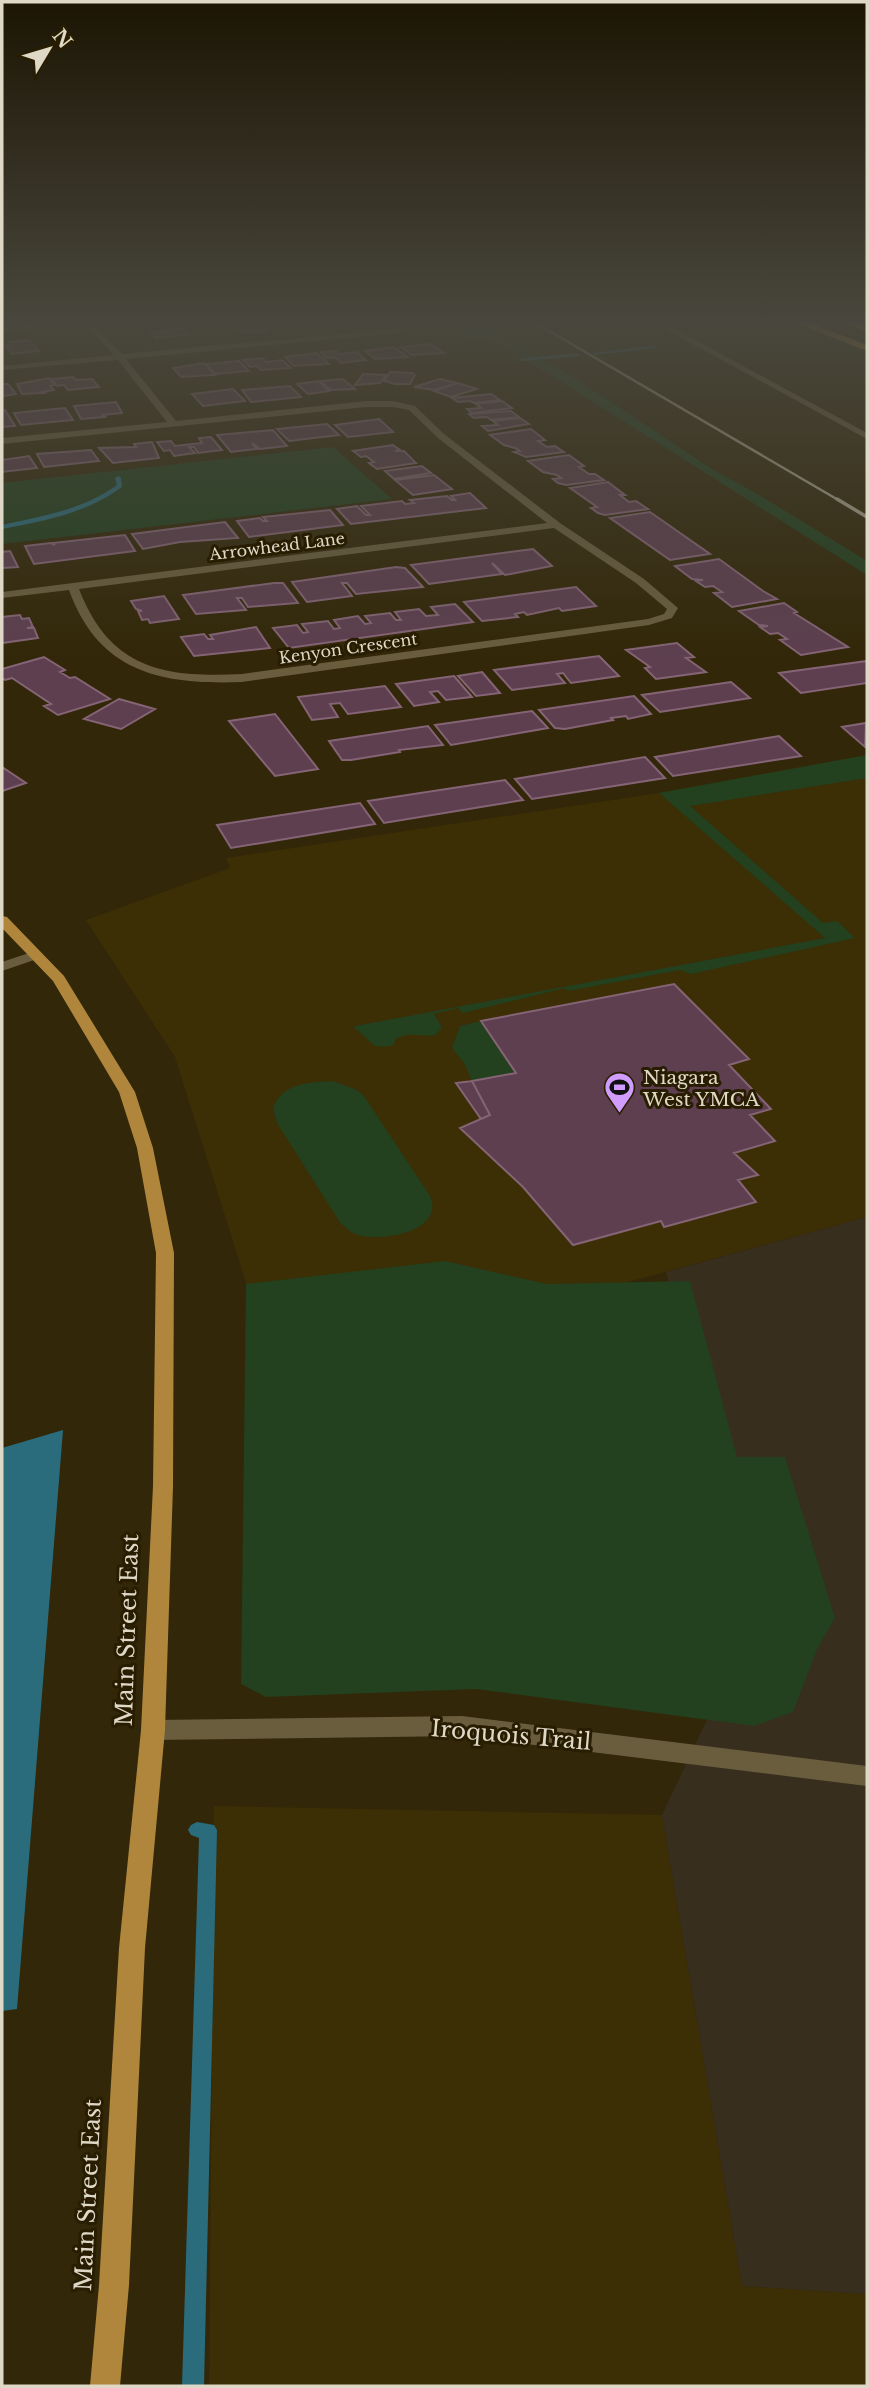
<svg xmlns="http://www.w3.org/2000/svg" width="869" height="2388" viewBox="0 0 869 2388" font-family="'Libre Baskerville',serif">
  <rect width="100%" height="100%" fill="#322708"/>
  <path fill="#3c2e05" d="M867,755V1217L276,1378L175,1057L86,920L230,868L226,858L659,793Z
    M214,1806L662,1815L742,2286L867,2294V2386H209Z"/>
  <path fill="#382e1e" d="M867,1217V2294L742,2286L662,1815L748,1633L666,1272Z"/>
  <path fill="#23401f" d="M453,322L509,323L497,328L496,334L575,378L715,471L756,493L867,561V575L503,345C485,337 467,341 450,333L459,331L448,332L443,329Z
    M333,447L392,499L2,544V483Z
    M867,755V778L690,806L823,923L837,921L855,938L691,974L680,970L568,991L565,988L557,990L463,1013L458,1008L434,1014L442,1027L436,1035C421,1038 409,1030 395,1040L394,1045C369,1052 370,1037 354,1028L355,1026L825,938L659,793Z
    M481,1021L516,1073L472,1081L464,1063L452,1048L460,1026Z
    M333,1081L357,1090L364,1096L430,1196C446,1232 378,1243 355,1234C350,1232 346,1227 341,1224L277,1123L273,1109C281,1083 309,1082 333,1081Z
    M445,1261L547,1284L690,1281L737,1457H785L835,1618L818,1647L793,1712L754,1726L476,1689L266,1697L241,1684L246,1284Z"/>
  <path fill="#2a6c7c" d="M63,1430L17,2009L2,2011V1448Z"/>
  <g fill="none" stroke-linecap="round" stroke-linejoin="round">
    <path fill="#2a6c7c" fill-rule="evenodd" d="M654,345L656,348L595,355L592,353Z
      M578,353L580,356L521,361L518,359Z
      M118,476L121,478L122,487C87,513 44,521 2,529V525C42,516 83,510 117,485L115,478Z
      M197,1822L214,1825L217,1830L204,2386H182L199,1838L191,1835L188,1830L191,1825Z"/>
  </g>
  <path fill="#5d3f4f" stroke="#846475" stroke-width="2" d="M30,322L33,325L26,326L28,328L2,331V324Z
    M255,322L266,331L244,333L232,323Z
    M182,328L189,334L156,338L151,333Z
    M29,340L39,351L12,354L6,346L11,345L10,342Z
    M431,344L444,353L412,355L401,347Z
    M394,347L408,357L375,359L365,351Z
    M336,351L340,354L357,352L366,360L341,363L334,357L326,358L321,352Z
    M316,353L329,364L294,366L285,357Z
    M263,358L266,362L282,360L291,368L261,370L257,366L250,367L243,360Z
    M239,361L249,371L215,374L206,364Z
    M204,363L215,375L181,377L173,368Z
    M390,372L412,373L415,375L410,384H395L384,381Z
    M363,374L386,375L380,383L355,385Z
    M73,377L76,380L92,379L99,387L68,390L64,385L57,386L52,379Z
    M49,378L54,385L50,386L54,390L42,392L44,393L22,394L17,384Z
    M343,379L355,389L331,390L320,381Z
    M440,379L457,383L434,390L414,387Z
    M318,381L329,391L308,394L297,384Z
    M458,383L477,389L451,397L434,391Z
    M2,384H8L16,394L2,396Z
    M290,386L301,397L251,402L242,390Z
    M233,389L245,401L203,406L192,394Z
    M491,394L500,400L474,403L470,401L458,402L452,398Z
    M502,401L512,408L472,413L467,409L481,408L476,404Z
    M116,402L122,413L103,415L105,417L81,419L74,406Z
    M65,408L73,420L21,425L14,413Z
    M5,410L15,426L2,427V411Z
    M511,411L519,417L491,420L487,417L474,418L469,414Z
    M520,418L529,424L488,431L482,426L498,425L493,421Z
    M379,419L393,432L348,437L335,425Z
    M327,424L339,435L289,441L277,429Z
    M531,429L545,440L538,441L547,447L555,446L564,452L526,457L514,452L520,451L515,448L504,445L490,435Z
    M273,430L287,446L260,449L252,443L257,449L231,452L217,435Z
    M211,437L222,450L198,453L194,447H189L195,453L174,456L170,450L164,451L157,442L171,441L175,446L202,443L199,438Z
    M152,442L159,458L113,463L99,448L136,447L134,444Z
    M393,445L400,450L395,451H404L416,463L377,469L369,463L374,462L366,456L361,457L353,451Z
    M91,450L99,461L44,467L37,454Z
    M569,455L584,466L579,467L589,474H595L604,480L566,485L558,483L553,479L561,478L557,475L543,472L528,461Z
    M29,456L37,468L2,472V460Z
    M422,466L431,473L394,479L385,471Z
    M434,475L452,489L413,495L395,480Z
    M608,482L625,495H620L629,502L636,501L648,509L605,515L598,513L591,508L597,507L570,488Z
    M470,493L486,508L351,524L337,509L357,506L366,515H370L361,506L402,501L405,504L414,503L410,500L447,496L452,500H455L451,496Z
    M330,510L343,525L249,537L237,521L260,518L263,521H267L263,517Z
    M650,512L710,554L670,560L610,518Z
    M225,522L238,538L180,542L143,549L132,534Z
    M125,535L135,551L34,564L25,546L51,543L55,545L53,543Z
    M533,549L552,566L505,575L492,563L502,574L429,584L411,565Z
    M10,551L18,567L2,568V552Z
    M719,559L763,591L777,599L732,607L714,593L722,592L713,586L705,587L696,581L703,580L692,579L675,566Z
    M396,567L405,568L423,587L356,594L347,583H342L352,596L307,602L292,582Z
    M274,583H283L298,603L248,607L242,598H237L246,610L196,614L183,595Z
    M576,587L596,606L562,611L559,608L527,615L524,612L515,614L518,617L482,621L464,602Z
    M164,596L179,619L150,623L148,619L142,620L138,611H142L136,609L131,601Z
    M784,603L797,612L794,613L848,647L801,655L780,640L787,639L778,633L770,634L760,627L768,626L759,625L739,611Z
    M455,604L473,622L289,648L273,628L297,625L303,633L308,632L302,624L328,621L334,629L340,628L334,620L358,616L365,624L371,623L365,616L390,613L396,620H401L395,612L419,609L426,616L438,615L431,607Z
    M20,615L22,619L29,618L33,627L27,628H34L38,638L2,643V617Z
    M256,627L270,648L194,656L181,637L204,634L208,639H213L210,635Z
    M677,643L694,657L686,658L706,672L656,679L645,668L650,667L626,650Z
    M599,656L619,676L571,683L563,673L557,674L565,683L512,690L494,670Z
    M44,657L65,670L60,672L70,678L75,677L110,699L58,715L44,706L51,704L12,678L5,680L2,678V669Z
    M867,661V683L801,693L779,673Z
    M482,672L500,693L476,696L458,676Z
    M454,676L472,697L446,700L438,691L430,692L439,702L414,706L396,684Z
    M731,682L750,698L660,712L642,695Z
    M385,686L401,707L348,714L340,703L330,704L338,717L312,720L298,697Z
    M634,696L651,714L628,719L626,716L611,718L613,720L565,729L555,728L539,710Z
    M119,699L155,709L121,729L84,719Z
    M532,711L548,728L451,745L435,725Z
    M275,714L318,769L275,776L229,721Z
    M866,723L865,747L842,727Z
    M428,726L443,745L399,750L400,752L351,760H342L329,741Z
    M779,736L801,756L673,776L655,757Z
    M645,757L665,778L532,799L515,779Z
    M2,767L26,783L2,791Z
    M505,780L523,800L384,823L368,801Z
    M360,803L375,824L231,848L217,825Z
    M674,984L749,1059L729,1065L771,1109L750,1115L775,1141L734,1153L758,1175L738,1180L756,1202L664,1227L661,1221L573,1245L523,1187L460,1128L490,1115L472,1081L516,1073L481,1021Z
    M472,1081L490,1115L481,1119L456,1083Z"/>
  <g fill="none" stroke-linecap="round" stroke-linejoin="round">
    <path fill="#695d3e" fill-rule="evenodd" d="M83,322H92L122,354L396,329L413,322H425L397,333L126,359L176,421L366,401H393L415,406L444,434L560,523L644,579L678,608L672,618L649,625L242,682C162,685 99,673 69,590L2,598V592L547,523L438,438L409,410L393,407H366L2,444V438L167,422L118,360L2,370V366L114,355ZM554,528L636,583L667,609L664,614L648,619L242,674C164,678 110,669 79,589Z
      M652,322H662L867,433V439Z
      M35,951L40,952L42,955L40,958L2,971V962Z
      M462,1716L867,1766V1786L462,1736L153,1740L145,1737L141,1730L145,1723L153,1720Z"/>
    <path fill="#af863c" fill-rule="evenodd" d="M2,916L7,917L64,976L135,1092L153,1148L174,1253L173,1486L165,1730L145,1948L129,2285L120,2386H90L99,2285L119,1948L141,1730L153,1486L156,1253L137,1148L119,1092L53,981L2,928Z"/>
    <path fill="#dda13a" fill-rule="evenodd" d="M793,322H807L867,345V351Z
      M845,322L867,326V332L846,324Z"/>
    <path stroke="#ada48f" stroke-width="2.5" d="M534,322L840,501"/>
    <path stroke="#ada48f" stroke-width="3.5" d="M837,499L867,517"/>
  </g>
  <linearGradient id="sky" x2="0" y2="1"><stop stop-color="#1c1504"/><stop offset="0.49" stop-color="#49473d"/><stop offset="1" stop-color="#49473d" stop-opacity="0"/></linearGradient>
  <rect width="869" height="657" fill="url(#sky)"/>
  <defs>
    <symbol id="stadium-pin" viewBox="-11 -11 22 30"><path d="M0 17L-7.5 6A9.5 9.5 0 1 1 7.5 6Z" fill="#d09dff" stroke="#281d00"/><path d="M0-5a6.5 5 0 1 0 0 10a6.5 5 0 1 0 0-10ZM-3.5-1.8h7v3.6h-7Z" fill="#111"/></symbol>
  </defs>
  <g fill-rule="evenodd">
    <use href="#stadium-pin" x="602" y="1070" width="35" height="47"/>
  </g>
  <g text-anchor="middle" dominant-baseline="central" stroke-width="6" stroke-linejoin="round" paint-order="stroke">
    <g font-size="16" fill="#dfd8c7" stroke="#281d00">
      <text transform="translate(277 546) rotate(-7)">Arrowhead Lane</text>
      <text transform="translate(348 648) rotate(-8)">Kenyon Crescent</text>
    </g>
    <g font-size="19" fill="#dfd8c7" stroke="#281d00" text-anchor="start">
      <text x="643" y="1077">Niagara<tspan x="643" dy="22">West YMCA</tspan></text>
    </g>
    <g font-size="23" fill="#dfd8c7" stroke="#281d00">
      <text transform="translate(127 1630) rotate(-88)">Main Street East</text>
      <text transform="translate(511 1735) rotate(5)">Iroquois Trail</text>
      <text transform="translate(88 2195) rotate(-87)">Main Street East</text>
    </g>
  </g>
  <rect width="869" height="2388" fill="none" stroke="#dfd8c7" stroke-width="7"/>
  <g transform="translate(49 49) rotate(52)" stroke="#281d00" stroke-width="5" paint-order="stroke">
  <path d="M0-5L12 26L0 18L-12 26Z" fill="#dfd8c7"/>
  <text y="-10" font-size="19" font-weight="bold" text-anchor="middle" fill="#dfd8c7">N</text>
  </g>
</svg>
